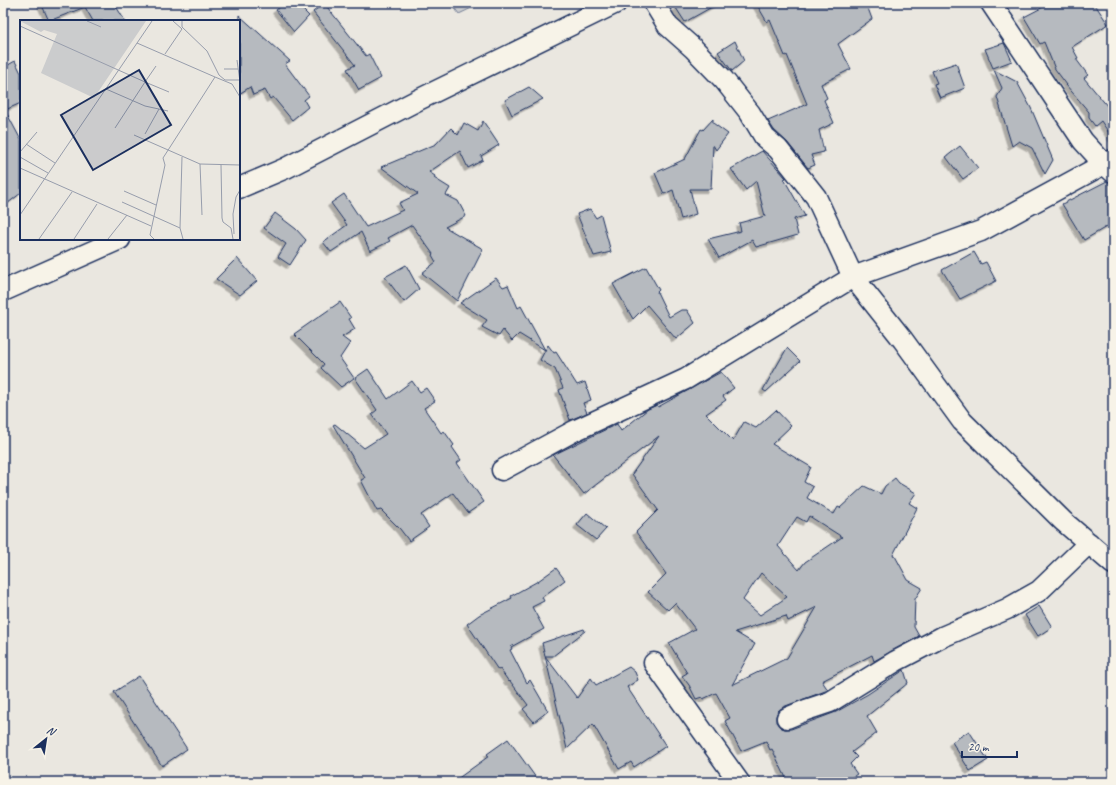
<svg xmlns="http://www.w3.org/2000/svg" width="1116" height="785" viewBox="0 0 1116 785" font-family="Caveat,sans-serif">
  <defs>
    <filter id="shadow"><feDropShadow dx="-3.5" dy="3.5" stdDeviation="0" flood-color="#0004"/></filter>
  </defs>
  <rect width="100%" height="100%" fill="#eae7e0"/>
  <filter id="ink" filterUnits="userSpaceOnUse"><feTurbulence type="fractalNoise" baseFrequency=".025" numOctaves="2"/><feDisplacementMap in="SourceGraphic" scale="8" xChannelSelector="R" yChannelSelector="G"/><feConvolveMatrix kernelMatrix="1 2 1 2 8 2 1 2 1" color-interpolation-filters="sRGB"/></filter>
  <g filter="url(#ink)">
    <path fill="#cbcccd" stroke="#737e96" d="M451,3H482L459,14Z"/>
    <path fill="#b6babf" stroke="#1b2f5e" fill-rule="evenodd" filter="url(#shadow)" d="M41,3H114L125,21H93L85,7L49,21Z
      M285,3H296L309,16L294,32L276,10Z
      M324,3L366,56L369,54L381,78L359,90L347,69L355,65L313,12Z
      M684,3H719L685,22L676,8Z
      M756,3H866L872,19L838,44L851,69L821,84L827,98L824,100L834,123L819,130L824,152L811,155L815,165L808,168L787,142L774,130L768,121L807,104L787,55L785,56L770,20L767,22Z
      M1051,3H1094L1108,24L1072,47L1078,58L1076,59L1088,75L1084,78L1113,113V139L1101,121L1095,126L1089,118V112L1066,85H1067L1055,69L1044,42L1040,44L1024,17Z
      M239,15L290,61L285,64L309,96L304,100L308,107L292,120L273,97L270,99L265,90L253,95L250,87L239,94Z
      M735,41L744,61L732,71L718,52Z
      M1004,43L1012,61L993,68L985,49Z
      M15,61L21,73V103L5,110L21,140V193L3,207V68Z
      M956,63L965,88L940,98L934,84L937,83L932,71Z
      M994,70L1017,82L1031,108L1053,160L1045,174L1032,148L1019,141L1012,146L997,97L1002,88Z
      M529,87L543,99L512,115L505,100Z
      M713,119V123L728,134L716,150L713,145L711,189H690L696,214L681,219L673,190L664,194L655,173L685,159L701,129L703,130Z
      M483,121L499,145L481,156L483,160L468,168L460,151L429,172L435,176L434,178L450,188L446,195L458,201L466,216L445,227L483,249L457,301L422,273L436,262L432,255L433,254L412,225L388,238L390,241L370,251L361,232L331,252L323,242L347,225L331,203L344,194L366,227L403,210L399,203L418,194L381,167L436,144L451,128L458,135L464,123L478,131Z
      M960,146L978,168L963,179L946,157Z
      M762,151L786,178L784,179L805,216L794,219L798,235L756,247L752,240L719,258L708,239L741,231L739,223L765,216L756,181L746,190L731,169Z
      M1107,181L1113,183V223L1084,240L1062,204Z
      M590,209L596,218L601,215L611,252L594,256L577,214Z
      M275,213L296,229L306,240L290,265L278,257L286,244L264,228Z
      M974,252L981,264L986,262L996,281L960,299L942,270Z
      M237,258L257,281L240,295L216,279Z
      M406,265L419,289L404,302L385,277Z
      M646,267L659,290L657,292L669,317L681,310H687L695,323L676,339L647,305L633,319L613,284Z
      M496,278L503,287L508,285L518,308L521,306L545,350L519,334L512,341L503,330L499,336L482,327L487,320L460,303Z
      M340,302L351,318L349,319L355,329L342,337L350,343L340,358L354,378L341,387L321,368L324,364L294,334Z
      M548,345L554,353L556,352L577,385L585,382L591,400L583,403L587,413L570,420L559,390L563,388L555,369L540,360Z
      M787,348L800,361L766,392L763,390Z
      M368,369L388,399L412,381L420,392L426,388L435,401L424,408L441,433L444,431L454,445L452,447L461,460L457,463L484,502L468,513L453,493L421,515L429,527L409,541L400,529L381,510L377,511L361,480L365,478L333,425L335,424L364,448L386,434L372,414L377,410L355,378Z
      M721,372L734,388L723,396L726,400L706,414L733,441L744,422L756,428L776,410L791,426L772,444L811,467L804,482L813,487L807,498L834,514L838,507L840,508L864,486L881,494L885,486L895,478L899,483L916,493L909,503L917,508L893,555L895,556L908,580L922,588L915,599L914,627L919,636L874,661L872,655L822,681L828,690L783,707L778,711L776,716V722L780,727L785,729H791L836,712L868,694L904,670L908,683L867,716L877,733L852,752L857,757L850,764L857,774L845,782H788L772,749L770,750L766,741L741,751L725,721L730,718L716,693L703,699L702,697L696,699L689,685L682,676L687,673L669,643L695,629L675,603L668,610L648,592L666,574L636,532L658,510L632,474L659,436L584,494L553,455L617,424L621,431L648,409L657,405L658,407ZM809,516L842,537L805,562L799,570L778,546L797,517L806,522ZM761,573L787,597L760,615L743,600ZM817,607L787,658L732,685L755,644L735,632L786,616L788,621Z
      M587,513L606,529L596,540L577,525Z
      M556,568L565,580L542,597L544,601L532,607L544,629L511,647L512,649L510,650L527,683L530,680L548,711L534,722L523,709L528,705L510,681L509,682L500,669L498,670L467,624L479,615L512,598L511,596L538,581Z
      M1039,606L1052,627L1038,636L1025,615Z
      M584,629L585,631L553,656H545L577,698L591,678L596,685L629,667L635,672L638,680L627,687L666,746L634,767L631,762L619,769L593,724L567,749L542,643Z
      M139,676L187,749L162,766L114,692Z
      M969,731L988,760L970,771L952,742Z
      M508,739L539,782H453L489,756L487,754Z"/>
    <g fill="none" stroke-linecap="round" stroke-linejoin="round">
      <defs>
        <path id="street" d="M654,3L668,26L694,49L724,80L750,113L765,138L778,149L816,197L853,277L903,340L962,421L1063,521L1113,564
          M991,3L1083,141L1104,164L1113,160
          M239,188L286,168L418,100L616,3
          M3,291L120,239
          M502,470L574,431L686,379L853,277L981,231L1104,164L1113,172
          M654,663L739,782
          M787,718L806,710L830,702L896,661L942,637L1007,609L1039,591L1089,543"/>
      </defs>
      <use href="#street" stroke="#1b2f5e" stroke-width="23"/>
      <use href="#street" stroke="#f7f3e8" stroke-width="20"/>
    </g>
  </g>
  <g transform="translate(20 20)">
    <rect width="220" height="220" fill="#eae7e0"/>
    <path d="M0,1H126L74,78L21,53L37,14L24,10L21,12Z" fill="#cbcccd"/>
    <path fill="none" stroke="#979dac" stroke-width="1" d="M67,1L81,7M162,1V7L187,31L199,55L205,60H220M0,6L125,62L136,46M117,23L195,57L143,138L145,145L130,215L134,219M145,34L162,9L153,1M217,40L220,62M204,49H218M195,57L212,64L220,77M86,69L125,86L148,91M95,108L125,62L149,72M125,114L139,89M114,115L180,144L220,145M6,124L35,143M0,132L17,112M0,137L28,153M162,137L160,208L163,219M180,144L182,195M201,145L202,198L203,202L211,208L213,219M0,148L131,206M104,171L136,185M102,182L160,208M0,195L132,1M214,214L213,194L216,177L220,170M19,219L52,172M54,219L77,184M88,219L107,195"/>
    <path fill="#1b2f5e" fill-opacity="0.15" stroke="#1b2f5e" stroke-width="2" d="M119,50L151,105L73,150L41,95Z"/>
    <rect width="220" height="220" fill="none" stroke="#1b2f5e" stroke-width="2"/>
  </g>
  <rect width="1116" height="785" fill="none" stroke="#f7f3e8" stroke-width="16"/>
  <rect x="8" y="8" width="1100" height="769" fill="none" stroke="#1b2f5e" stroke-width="1.5" filter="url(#ink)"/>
  <g transform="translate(46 739) rotate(30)" stroke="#f7f3e8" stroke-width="3" paint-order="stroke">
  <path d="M0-3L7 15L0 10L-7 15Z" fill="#1b2f5e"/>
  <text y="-6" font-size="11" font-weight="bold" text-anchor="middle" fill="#1b2f5e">N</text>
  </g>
  <path d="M962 751v6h55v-6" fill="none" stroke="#1b2f5e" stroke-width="2"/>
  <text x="968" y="751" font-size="12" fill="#1b2f5e" stroke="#f7f3e8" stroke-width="3" paint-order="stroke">20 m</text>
</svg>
